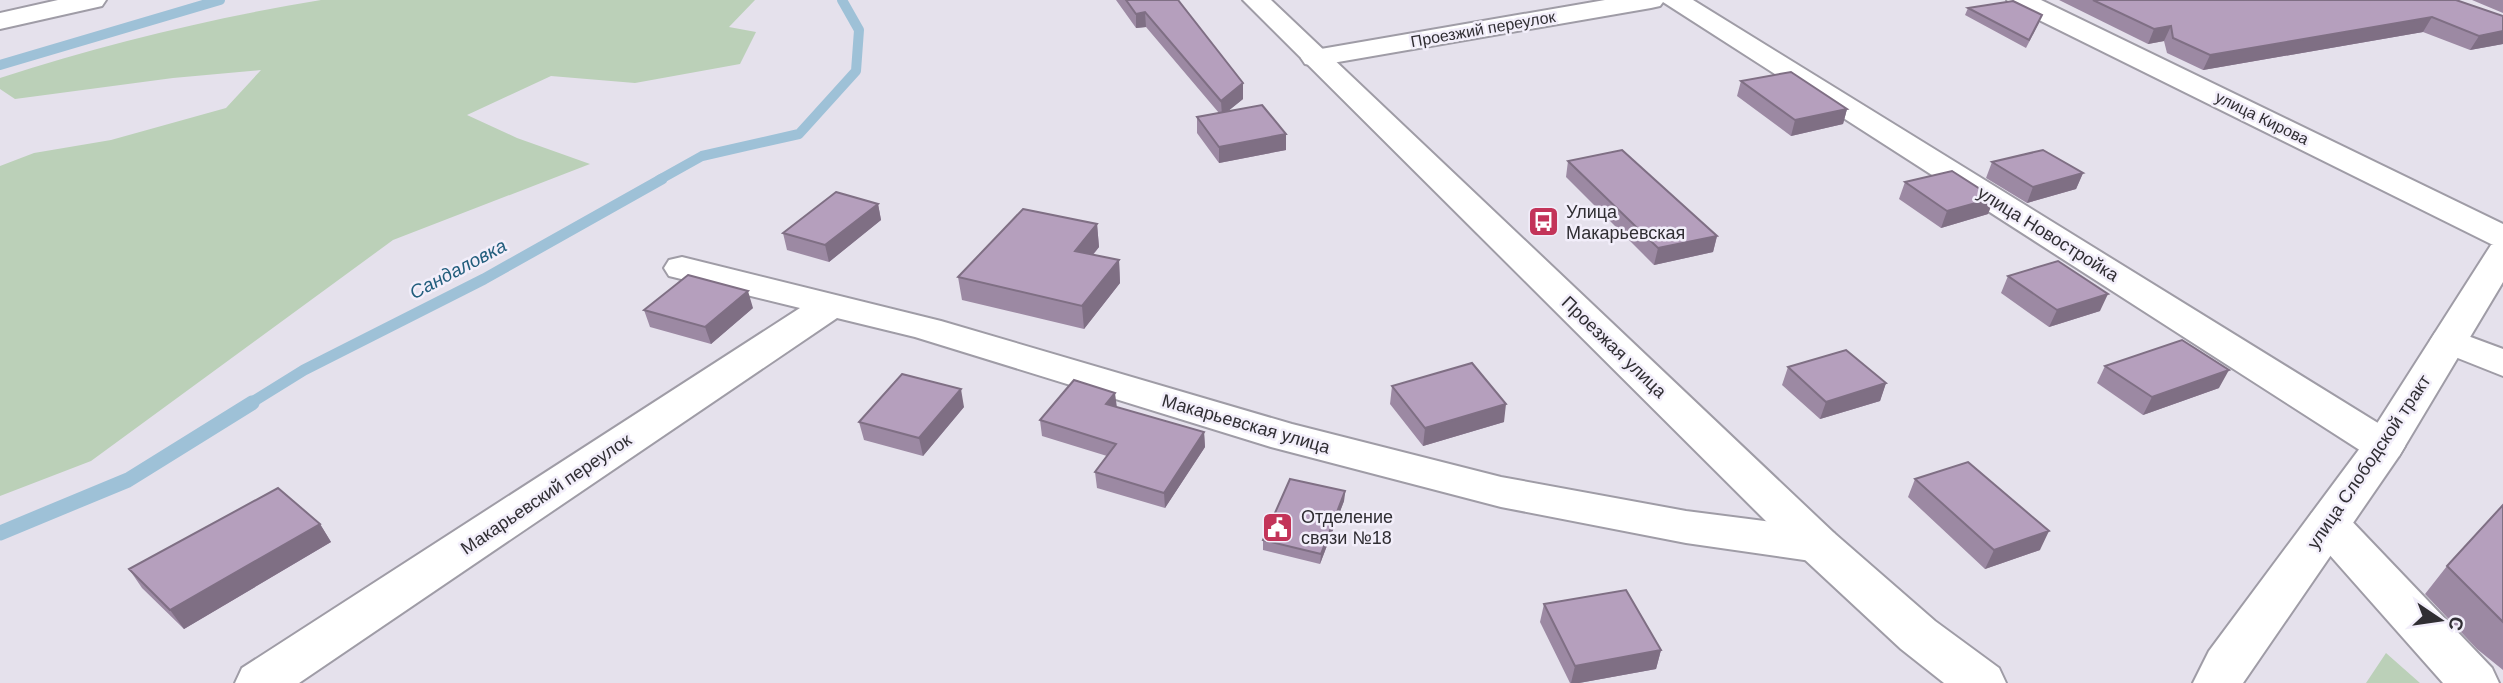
<svg xmlns="http://www.w3.org/2000/svg" width="2503" height="683" viewBox="0 0 2503 683" font-family="Helvetica,sans-serif">
  <rect width="100%" height="100%" fill="#e5e1ec"/>
  <path fill="#bbd0b8" d="M321,0H755L729,27L756,32L740,64L635,83L551,76L467,115L517,138L590,164L393,240L91,461L0,496V166L34,153L111,140L226,108L261,70L173,78L15,99L0,89V78C105,44 212,18 321,0Z
    M2386,653L2420,683H2366Z"/>
  <g fill="none" stroke-linecap="round" stroke-linejoin="round">
    <path stroke="#9ec1d7" stroke-width="10" d="M0,65L220,0
      M659,180L702,156L799,134L856,71L859,30L842,0"/>
    <path stroke="#9ec1d7" stroke-width="11" d="M249,404L304,370L484,279L662,179"/>
    <path stroke="#9ec1d7" stroke-width="15" d="M0,533L128,480L252,403"/>
    <defs>
      <path id="street" d="M1605,0H1693L2399,436L2405,446L2399,456L2384,460L2369,456L1663,2L1660,6L1651,8L1315,66L1305,64L1301,58L1305,52L1315,50Z
        M2007,0H2041L2503,224V247L2491,244L2011,6Z
        M682,257L941,321L1292,424L1501,477L1686,511L1818,528L1834,533L1841,545L1834,557L1818,562L1686,543L1501,507L1271,447L915,337L837,318L299,683H235L242,668L800,308L669,276L664,268L669,260Z
        M2449,329L2503,349V376L2435,349L2430,341L2435,333Z
        M2328,508L2344,513L2492,668L2499,683H2443L2312,535L2305,524L2312,513Z"/>
      <path id="secondary" d="M58,0H106L102,6L0,29V13Z
        M1243,0H1271L1834,533L1935,621L1999,668L2006,683H1944L1901,649L1802,557Z"/>
      <path id="primary" d="M2503,241V282L2399,456L2243,683H2193L2209,651L2369,436L2491,245Z"/>
    </defs>
    <use href="#street" stroke="#9f9ca6" stroke-width="4"/>
    <use href="#secondary" stroke="#9f9ca6" stroke-width="4"/>
    <use href="#primary" stroke="#9f9ca6" stroke-width="4"/>
    <use href="#street" fill="#fff" fill-rule="evenodd"/>
    <use href="#secondary" fill="#fff" fill-rule="evenodd"/>
    <use href="#primary" fill="#fff" fill-rule="evenodd"/>
  </g>
  <path fill="#9c89a3" d="M1116,0H1178L1243,83V99L1228,111L1286,150L1219,163L1197,133V117L1219,113L1146,27L1136,28Z
    M2059,0H2456L2503,16V44L2470,50L2423,32L2203,70L2167,53L2164,41L2148,44Z
    M2472,0H2503V13Z
    M1968,8L2039,23L2026,48L1965,15Z
    M1741,81L1847,109L1843,124L1791,136L1737,96Z
    M1568,161L1717,236L1713,252L1654,265L1566,177Z
    M1992,162L2083,173L2076,189L2027,203L1986,178Z
    M1905,182L1994,198L1988,214L1941,228L1899,199Z
    M878,204L881,220L829,262L787,250L783,233Z
    M1097,224L1099,247L1093,255L1119,260L1120,283L1084,329L962,300L958,277Z
    M2008,276L2100,311L2049,327L2001,293Z
    M753,308L711,344L650,327L644,310Z
    M2105,366L2219,388L2143,415L2097,383Z
    M1788,367L1886,383L1880,401L1820,419L1782,385Z
    M1392,386L1504,422L1423,446L1390,404Z
    M964,407L923,456L864,440L859,422Z
    M1117,407L1204,432L1205,447L1165,508L1097,488L1095,472L1107,456L1042,436L1040,420Z
    M1915,479L2040,550L1985,569L1908,497Z
    M1345,491L1344,501L1320,564L1263,550V540Z
    M2503,505V670L2477,649L2425,594L2447,566Z
    M320,524L331,542L184,629L142,588L129,569Z
    M1544,604L1661,650L1656,669L1579,683H1570L1540,622Z"/>
  <path fill="#7f6f84" d="M1145,12L1146,27L1136,28V14Z
    M2432,17L2423,32L2203,70L2210,55Z
    M2171,26L2164,41L2148,44L2154,29Z
    M2503,31V44L2470,50L2479,36Z
    M1243,83V99L1222,116L1221,101Z
    M1847,109L1843,124L1791,136L1795,120Z
    M1286,134V150L1219,163V147Z
    M2083,173L2076,189L2027,203L2033,187Z
    M1994,198L1988,214L1941,228L1947,211Z
    M878,204L881,220L829,262L825,245Z
    M1097,224L1099,247L1077,273L1075,251Z
    M1717,236L1713,252L1654,265L1658,248Z
    M1119,260L1120,283L1084,329L1082,306Z
    M748,291L753,308L711,344L705,327Z
    M2108,294L2100,311L2049,327L2057,310Z
    M2229,370L2219,388L2143,415L2152,397Z
    M1886,383L1880,401L1820,419L1826,402Z
    M961,389L964,407L923,456L919,438Z
    M1115,393L1117,408L1106,404Z
    M1506,404L1504,422L1423,446L1425,428Z
    M1204,432L1205,447L1165,508L1164,493Z
    M1345,491L1344,501L1320,564L1321,554Z
    M320,524L331,542L184,629L170,610Z
    M2049,531L2040,550L1985,569L1994,550Z
    M1661,650L1656,669L1579,683H1571L1575,666Z"/>
  <path fill="#b59fbd" stroke="#7f6f84" stroke-width="2" d="M1126,0H1178L1243,83L1221,101L1145,12L1136,14Z
    M2093,0H2456L2503,16V31L2479,36L2432,17L2210,55L2173,38L2171,26L2154,29Z
    M2013,1L2042,15L2029,40L1968,8Z
    M1791,72L1847,109L1795,120L1741,81Z
    M1262,105L1286,134L1219,147L1197,117Z
    M1622,150L1717,236L1658,248L1568,161Z
    M2043,150L2083,173L2033,187L1992,162Z
    M1952,171L1994,198L1947,211L1905,182Z
    M836,192L878,204L825,245L783,233Z
    M1023,209L1097,224L1075,251L1119,260L1082,306L958,277Z
    M2058,261L2108,294L2057,310L2008,276Z
    M688,275L748,291L705,327L644,310Z
    M2182,340L2229,370L2152,397L2105,366Z
    M1846,350L1886,383L1826,402L1788,367Z
    M1472,363L1506,404L1425,428L1392,386Z
    M902,374L961,389L919,438L859,422Z
    M1074,380L1115,393L1106,404L1204,432L1164,493L1095,472L1116,444L1040,420Z
    M1968,462L2049,531L1994,550L1915,479Z
    M1290,479L1345,491L1321,554L1263,540Z
    M278,488L320,524L170,610L129,569Z
    M2503,505V622L2447,566Z
    M1626,590L1661,650L1575,666L1544,604Z"/>
  <defs>
    <symbol id="bus-square" viewBox="-11 -11 22 22"><rect x="-9" y="-9" width="18" height="18" rx="4" fill="#c33459" stroke="#f2eefa"/><path d="M-5-6H5V4H4V6H2V4H-2V6H-4V4H-5ZM-3.5-4V0h7V-4ZM-3.5 1.2v1.5H-2V1.2ZM2 1.2v1.5H3.5V1.2Z" fill="#fff"/></symbol>
    <symbol id="civic-square" viewBox="-11 -11 22 22"><rect x="-9" y="-9" width="18" height="18" rx="4" fill="#c33459" stroke="#f2eefa"/><path d="M-.6-6.5H3V-4.5H.6V-3L4-1V1h2V6H-6V1h2V-1L-.6-3ZM-1.2 2.5V6h2.4V2.5Z" fill="#fff"/></symbol>
  </defs>
  <g fill-rule="evenodd">
    <use href="#bus-square" x="1526" y="204" width="35" height="35"/>
    <use href="#civic-square" x="1260" y="510" width="35" height="35"/>
  </g>
  <g text-anchor="middle" dominant-baseline="central" stroke-width="5" stroke-linejoin="round" paint-order="stroke">
    <g font-size="16" fill="#302e33" stroke="#f2eefa">
      <text transform="translate(1483 29) rotate(-10)">Проезжий переулок</text>
      <text transform="translate(2262 118) rotate(26)">улица Кирова</text>
    </g>
    <g font-size="18" fill="#302e33" stroke="#f2eefa" text-anchor="start">
      <text x="1566" y="212">Улица<tspan x="1566" dy="21">Макарьевская</tspan></text>
      <text x="1301" y="517">Отделение<tspan x="1301" dy="21">связи №18</tspan></text>
    </g>
    <g font-size="18" fill="#302e33" stroke="#f2eefa">
      <text transform="translate(2048 234) rotate(32)">улица Новостройка</text>
      <text transform="translate(1614 347) rotate(44)">Проезжая улица</text>
      <text transform="translate(1246 424) rotate(16)">Макарьевская улица</text>
      <text transform="translate(2369 462) rotate(-56)">улица Слободской тракт</text>
      <text transform="translate(546 494) rotate(-34)">Макарьевский переулок</text>
    </g>
    <g font-size="19" font-style="italic" fill="#215d7c" stroke="#f2eefa">
      <text transform="translate(458 269) rotate(-28)">Сандаловка</text>
    </g>
  </g>
  <g transform="translate(2440 620) rotate(103)" stroke="#f2eefa" stroke-width="5" paint-order="stroke">
  <path d="M0-5L12 26L0 18L-12 26Z" fill="#302e33"/>
  <text y="-10" font-size="19" font-weight="bold" text-anchor="middle" fill="#302e33">С</text>
  </g>
</svg>
